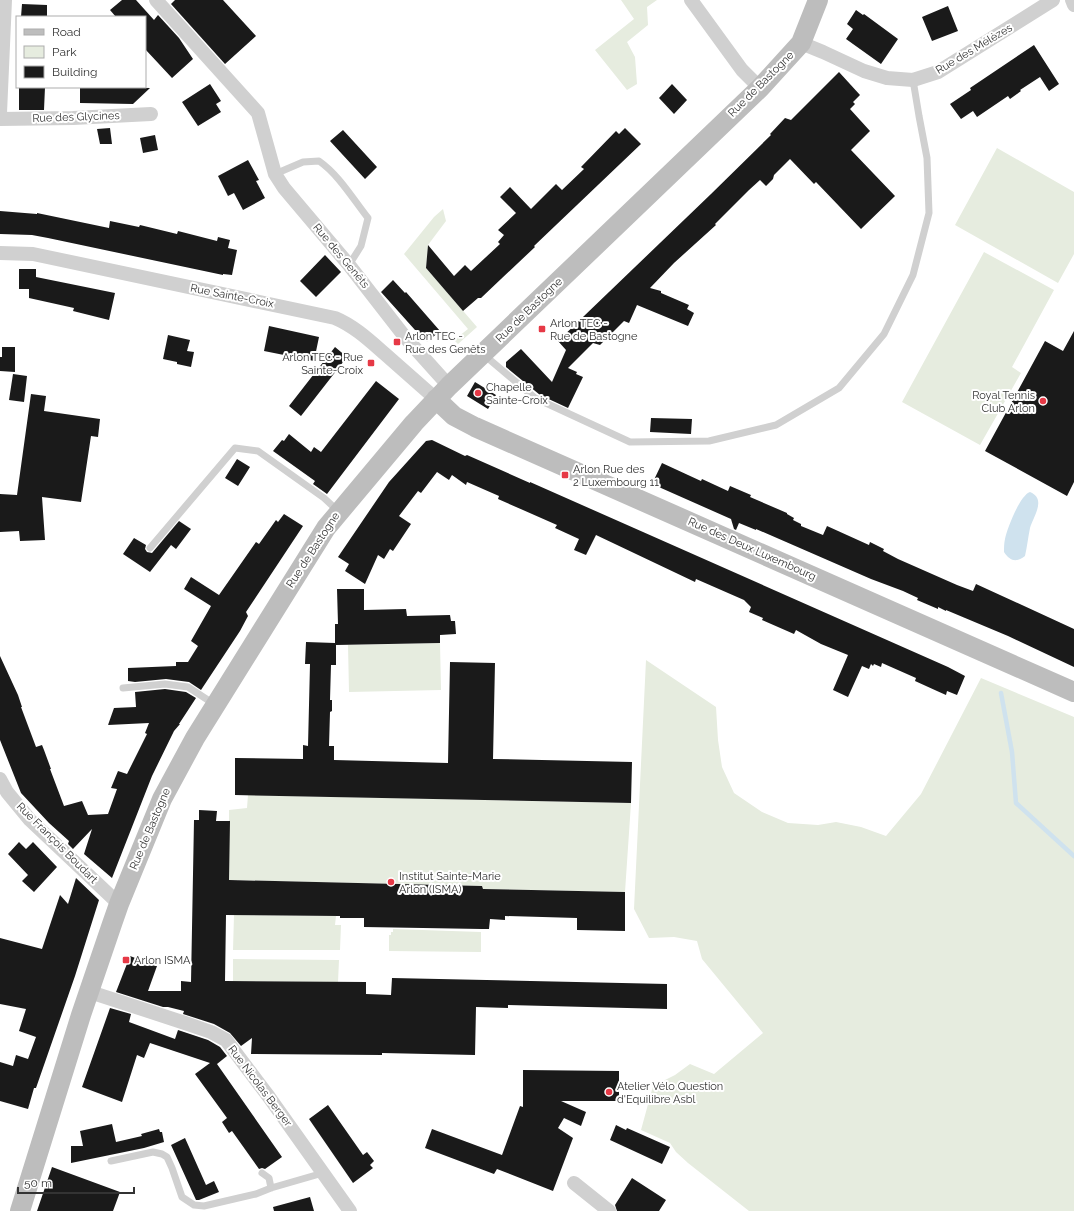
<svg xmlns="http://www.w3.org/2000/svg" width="1074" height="1211" viewBox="0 0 1074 1211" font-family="Raleway,sans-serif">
  <rect width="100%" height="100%" fill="#fff"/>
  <path fill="#e6ecdf" d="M621,0H657L647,7L648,25L627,42L635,57L637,84L627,90L595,50L634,19Z
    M997,148L1074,192V254L1058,283L955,225Z
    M443,209L446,221L428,245L426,268L477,327L458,344L454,340L468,329L404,254L434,217Z
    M984,252L1054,290L1012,367L1021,373L980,445L902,402Z
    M440,643L441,690L349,692L348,645Z
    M646,660L716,707L718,740L722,767L734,793L762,812L788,823L818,825L836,822L861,827L886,836L921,794L981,678L1074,717V1211H749L688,1163L676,1152L670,1143L641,1130L653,1086L675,1075L690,1064L714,1074L763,1033L702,959L697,941L674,937L649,938L634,909Z
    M248,795L631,803L625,892L483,889L482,886L229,880V810L247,808Z
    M234,915L336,916L335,925H341L340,950H233Z
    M393,929L481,932V952L389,951V935H391V932H393Z
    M233,959L339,960L338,982L233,981Z"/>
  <path fill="#cfe2ee" d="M1030,492C1047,499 1033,517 1030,528C1028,538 1027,547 1025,556C1016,563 1010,561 1004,552C1004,548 1004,543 1005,539C1007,529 1020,495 1030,492Z"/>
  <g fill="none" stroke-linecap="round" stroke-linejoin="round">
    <path stroke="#cfe2ee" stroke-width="4.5" d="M1001,693L1012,752L1016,803L1074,856"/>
  </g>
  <path fill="#1a1a1a" d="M122,0H136L154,20L158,15L179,38L193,59L172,78L145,49V17H116L110,10Z
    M175,0H223L256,36L225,64L171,4Z
    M22,4L47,5V17H21Z
    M948,6L958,31L932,41L922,17Z
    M856,10L863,15L864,14L898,39L881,64L846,39L853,29L847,24Z
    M1034,45L1059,84L1049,91L1040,77L1020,90L1021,91L1010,99L1008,96L977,117L973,111L961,119L950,104L971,90L970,88Z
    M839,72L860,95L853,102L855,104L850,109L870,131L851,150L895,196L861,229L816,182L814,184L790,159L774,175L773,179L766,186L760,180L749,190L715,224L716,225L674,263L650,288L661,291V293L689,305L687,309L694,313L688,326L637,305L629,323L624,321L600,345L593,343L568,368L577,372L576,374L583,377L568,408L540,395L506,367V362L521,349L552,382L566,350L558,341L711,194L771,135L770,134L785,118L791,120Z
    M210,84L221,101L216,104L221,112L198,126L182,102Z
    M672,84L687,100L674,114L659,98Z
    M19,87H45L44,110H19Z
    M80,87H107L150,88L133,104L80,103Z
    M110,128L112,144H100L97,129Z
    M625,128L641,144L534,246L535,247L501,279L481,298H478L463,311L426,268L428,245L454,276L465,265L471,271L500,244L498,242L504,235L498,230L516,213L500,197L510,187L531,209L556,184L562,190L584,169L581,167L616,131L619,134Z
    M343,130L377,167L365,179L330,141Z
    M155,135L158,150L143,153L140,138Z
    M248,160L259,180L256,181L265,198L243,210L234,193L228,196L218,176Z
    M0,211L37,214V213L109,228L110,221L139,227L140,225L177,234L178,231L217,241L218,237L230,240L228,248L237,250L232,275L223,274V275L48,238L32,235L0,234Z
    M325,255L341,272L316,297L300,281Z
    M19,269H36V277L115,293L109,320L73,311L74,308L29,298V289H19Z
    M393,280L405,293L406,292L440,331L427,342L416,330H415L381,292Z
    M269,326L319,337L314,361L264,351Z
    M1074,331V482L1067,496L985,451L1045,341L1063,351Z
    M168,335L190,340L187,351L194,352L191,367L177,364V362L163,359Z
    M2,347H15V372L0,371V357H2Z
    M335,347L347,357L301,416L289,406Z
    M13,374L27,376L24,402L9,400Z
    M376,381L399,399L327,494L313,484L315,481L273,451L282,440L284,441L289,434L311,452L314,447L321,452Z
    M475,382L496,395L488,409L467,396Z
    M31,394L46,396L44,411L100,419L98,437L91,436L81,502L42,497L45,540L20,541L19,531L0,532V494L17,495Z
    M651,418L692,419L691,434L650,432Z
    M432,440L465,456L467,455L530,483V482L948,667L965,676L957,695L947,691L946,695L937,691L915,681L916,678L882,663L881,667L874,664L873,666L871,664L869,669L862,666L848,697L833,690L848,655L821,644L796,630L794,634L762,620L763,618L749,612L751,607L744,600L696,579L695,582L596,535L586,555L574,550L579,539L555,528L557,525L498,499L499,496L467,482L466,485L452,475L449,480L437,472L421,493L418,491L399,516L411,524L393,551L390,549L384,559L378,555L365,584L345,571L349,564L338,557L389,482L426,441Z
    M237,459L250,467L238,486L225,478Z
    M662,463L701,481L702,479L728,491L730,486L751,495L750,497L787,513V514L794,518L793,520L801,524V526L823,535L827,526L869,545L870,542L884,549L883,551L898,559L957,585L973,591L976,584L1074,629V667L1008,636L946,610V611L938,607V609L917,600L918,598L903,591L871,579L756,529V530L739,523L736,530L734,529L731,519L652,484Z
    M284,514L303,526L246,612L248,616L240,631L201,690L189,682L166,679L135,682L128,681V668L176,666V662H188L198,646L191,641L211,606L184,589L191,577L219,595L256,542L259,544L276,520L278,522Z
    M179,521L191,529L176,549L171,545L150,572L123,554L134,538L146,545L145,549L147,552L152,553Z
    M337,589H364V610L406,609L407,616L450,615L451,621H455L456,634L440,635V643L336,645V665H331L330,700H332V711L330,712L329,746H334V760L448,763L450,662L495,663L493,759L632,762L631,803L235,795V758L303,759V745L308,746L310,664H305L306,642L335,643V624H338Z
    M0,656L18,695L22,707H21L36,747L42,745L44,750L51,769H50L64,806L82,801L88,815L108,814L117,789L111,788L118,771L127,774L147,734L145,733L149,723L108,725L114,708L136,707L135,692L165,689L186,692L196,698L179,724H180L174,731L152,776L112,878L84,854L92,829L73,849L68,844L69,841L49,823L21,793L0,740Z
    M199,810L217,811L216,821H230L229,880L482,886L483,889L625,892V931L577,930V918L505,916V920L490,919L489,929H482L364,927V918H340V916L226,915L225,981L366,982V994L391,995L392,978L667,984V1009L508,1005V1008L476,1007L475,1055L382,1053V1055L251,1054L252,1038L241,1046L230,1033L214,1024L183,1014L184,1011L168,1007H163L116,992L130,956L157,966L148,991H181V981L191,982L194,820H199Z
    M19,842L26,849L33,842L57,867L34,892L22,881L28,875L8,854Z
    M76,878L99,900L75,976L36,1088H34L28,1109L0,1101V1062L13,1066L16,1055L28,1059L36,1037L19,1031L26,1009L0,1004V938L42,949L60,895L68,904Z
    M110,1008L131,1014L129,1022L175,1039L178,1030L208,1040L220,1047L227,1056L217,1064L282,1157L265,1169L262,1168L259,1169L232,1131L229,1133L222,1122L227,1118L195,1074L210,1063L150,1043L144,1058L137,1055L122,1102L82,1087Z
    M523,1070L619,1071V1101H561L586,1112L581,1126L564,1118L558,1128L573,1138L553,1191L497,1169L494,1174L425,1148L432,1129L502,1155L520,1106L523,1107Z
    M328,1105L363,1155L367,1152L374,1161L370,1165L373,1168L353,1183L309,1119Z
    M112,1124L116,1142L142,1136L141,1134L159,1129L160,1132H162L164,1142L144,1148L71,1163V1146H83L80,1131Z
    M616,1125L626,1130L627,1128L670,1147L662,1164L610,1140Z
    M185,1138L206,1185L214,1181L219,1192L199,1200H196L171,1145Z
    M52,1167L120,1192L113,1211H37Z
    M632,1178L666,1200L659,1211H617L615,1205Z
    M310,1197L314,1211H274L273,1207Z"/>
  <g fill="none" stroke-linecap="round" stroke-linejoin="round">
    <path stroke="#d0d0d0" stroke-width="7" d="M275,174L303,162L319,161C339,175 353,199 368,218L361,246L349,265
      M483,354L535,398L630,442L709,441L776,425L839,388L884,334L913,275L929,213L927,158L919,116L913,80
      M150,548L235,448L258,451L324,498L338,511
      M123,688L165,684L188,687L214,704
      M111,1161L153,1152L162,1154L167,1157L172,1168L182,1197L194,1205L204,1206L256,1194L271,1188L323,1173
      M262,1173L269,1178L271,1188"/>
    <path stroke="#d0d0d0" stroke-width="14" d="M156,0L258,113L275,174L284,188L349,265L405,337L449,386
      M691,0L742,70L760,88
      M1072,0L1074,5
      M801,43L823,52L864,71L887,78L913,80L938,72L1053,0
      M0,113L5,0
      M0,119L73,118L151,114
      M0,253L33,254L335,318C354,326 369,340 385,354C402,369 419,384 436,399
      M0,779L7,792L30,820L119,904
      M90,992L185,1023L211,1032L226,1040L269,1097L350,1211
      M574,1183L609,1211"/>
    <path stroke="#bdbdbd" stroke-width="20" d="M436,399L454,416L475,427L1074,692
      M20,1211L81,1015L112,924L119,904L162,799L195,738L326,528L414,423L449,386L760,88L801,43L818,0"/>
  </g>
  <g fill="#e63946" stroke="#fff" stroke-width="1.5">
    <rect x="538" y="325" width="8" height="8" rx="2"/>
    <rect x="393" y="338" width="8" height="8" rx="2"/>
    <rect x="367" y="359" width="8" height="8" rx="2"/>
    <circle cx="478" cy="393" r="4"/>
    <circle cx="1043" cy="401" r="4"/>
    <rect x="561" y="471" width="8" height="8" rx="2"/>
    <circle cx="391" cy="882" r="4"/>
    <rect x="122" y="956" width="8" height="8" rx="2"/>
    <circle cx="609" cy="1092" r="4"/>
  </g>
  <g text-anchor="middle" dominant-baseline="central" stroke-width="4" stroke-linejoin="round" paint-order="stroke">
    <g font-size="11" fill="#333" stroke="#fff">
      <text transform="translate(974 49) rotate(-31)">Rue des Mélèzes</text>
      <text transform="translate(761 84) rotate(-45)">Rue de Bastogne</text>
      <text transform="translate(76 117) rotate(-2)">Rue des Glycines</text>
      <text transform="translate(341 256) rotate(50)">Rue des Genêts</text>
      <text transform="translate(232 296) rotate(11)">Rue Sainte-Croix</text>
      <text transform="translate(529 310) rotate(-44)">Rue de Bastogne</text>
      <text transform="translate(752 549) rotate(24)">Rue des Deux Luxembourg</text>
      <text transform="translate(313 550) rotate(-57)">Rue de Bastogne</text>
      <text transform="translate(150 829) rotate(-67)">Rue de Bastogne</text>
      <text transform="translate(57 843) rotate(45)">Rue François Boudart</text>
      <text transform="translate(260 1086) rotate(53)">Rue Nicolas Berger</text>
    </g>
    <g font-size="11" fill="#333" stroke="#fff" text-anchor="start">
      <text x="550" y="323">Arlon TEC -<tspan x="550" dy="13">Rue de Bastogne</tspan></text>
      <text x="405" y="336">Arlon TEC -<tspan x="405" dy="13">Rue des Genêts</tspan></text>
      <text x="363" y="357" text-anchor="end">Arlon TEC - Rue<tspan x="363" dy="13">Sainte-Croix</tspan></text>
      <text x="486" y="387">Chapelle<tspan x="486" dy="13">Sainte-Croix</tspan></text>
      <text x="1035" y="395" text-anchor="end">Royal Tennis<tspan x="1035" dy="13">Club Arlon</tspan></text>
      <text x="573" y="469">Arlon Rue des<tspan x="573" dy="13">2 Luxembourg 11</tspan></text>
      <text x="399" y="876">Institut Sainte-Marie<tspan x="399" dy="13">Arlon (ISMA)</tspan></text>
      <text x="134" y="960">Arlon ISMA</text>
      <text x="617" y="1086">Atelier Vélo Question<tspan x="617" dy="13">d'Equilibre Asbl</tspan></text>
    </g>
  </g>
  <rect x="16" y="16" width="130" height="72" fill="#ffffff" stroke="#adadad"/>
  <rect x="24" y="29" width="20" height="6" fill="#bdbdbd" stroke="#adadad"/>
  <text x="52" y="36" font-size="12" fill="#333333">Road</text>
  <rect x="24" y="46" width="20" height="12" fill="#e6ecdf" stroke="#adadad"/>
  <text x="52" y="56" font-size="12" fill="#333333">Park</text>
  <rect x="24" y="66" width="20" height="12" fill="#1a1a1a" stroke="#adadad"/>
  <text x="52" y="76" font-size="12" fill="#333333">Building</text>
  <path d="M18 1187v6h116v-6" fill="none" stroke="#333333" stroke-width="2"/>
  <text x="24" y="1187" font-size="12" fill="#333333" stroke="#ffffff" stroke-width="3" paint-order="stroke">50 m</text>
</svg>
